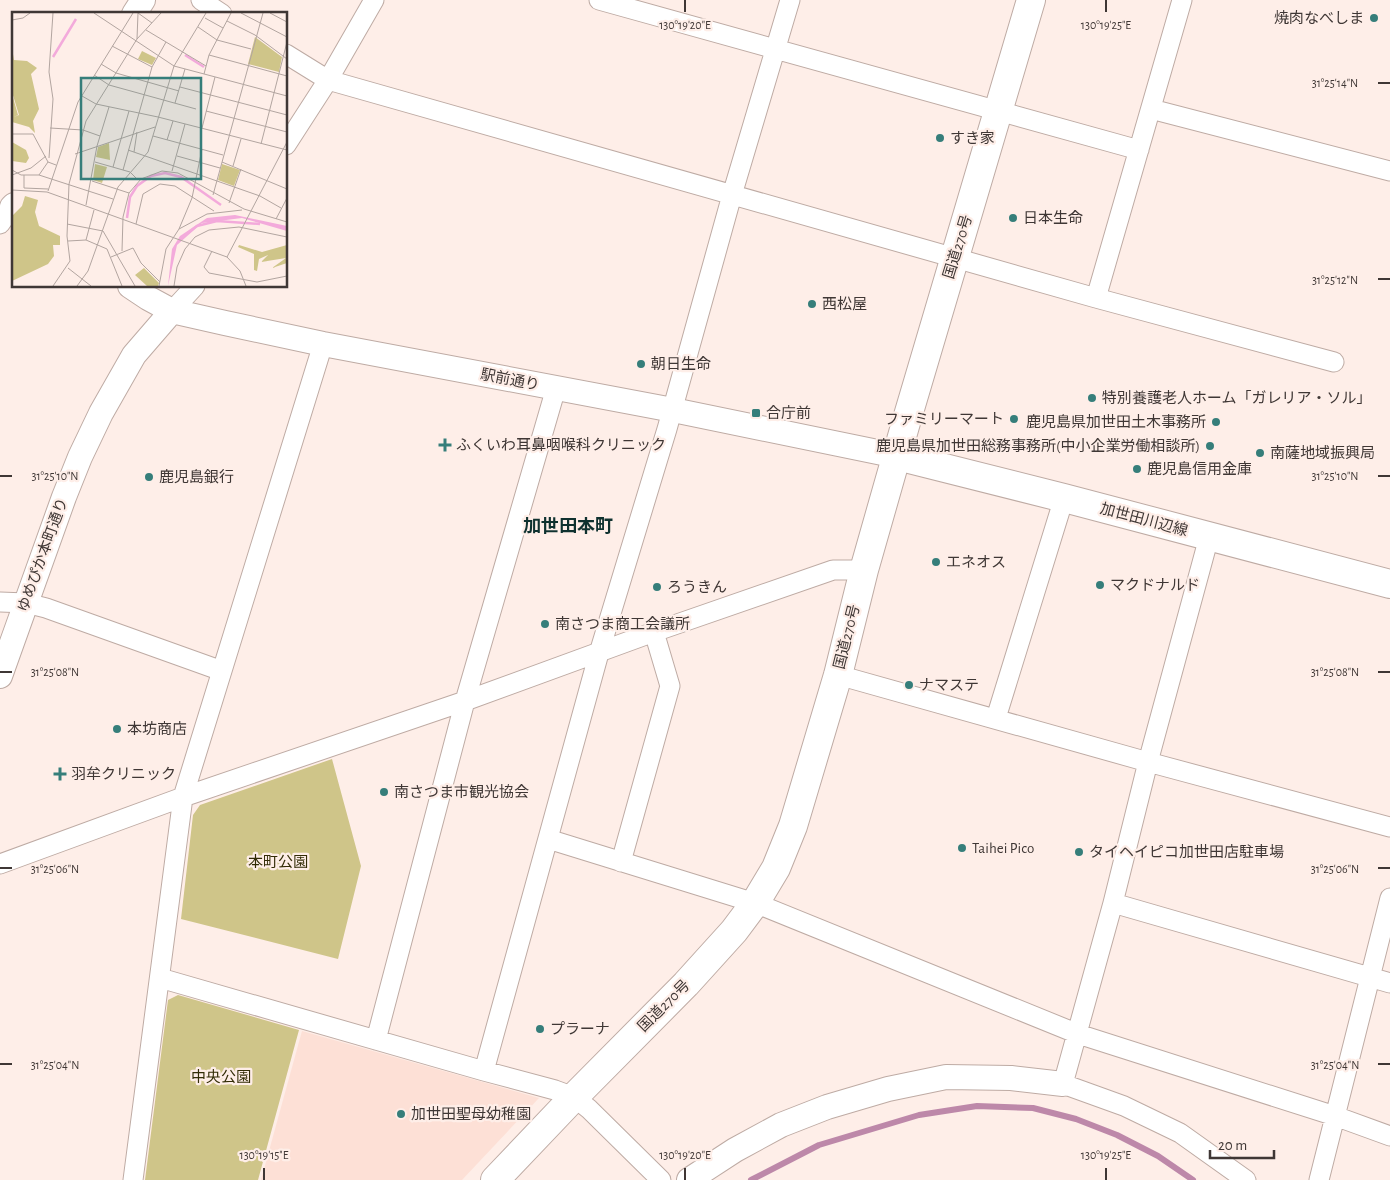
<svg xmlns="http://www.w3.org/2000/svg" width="1390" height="1180" viewBox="0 0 1390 1180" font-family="'Alegreya Sans','Noto Sans JP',sans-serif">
  <rect width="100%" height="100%" fill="#feeee8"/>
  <path fill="#fde0d6" d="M302,1031L539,1098L462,1180H261Z"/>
  <path fill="#cfc589" d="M332,759L361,866L338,959L181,919L193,815L200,805Z
    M178,995L299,1030L258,1180H145L168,1000Z"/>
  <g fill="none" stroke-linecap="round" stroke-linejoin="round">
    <path stroke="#bd88a9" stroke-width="6" d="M751,1180L819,1145L919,1115L977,1106L1033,1108L1076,1119L1117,1135L1158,1156L1193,1180"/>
    <defs>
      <path id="minor" d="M201,0L222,14
        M599,0L1139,150
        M286,54L328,80L1096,298L1334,362
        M1151,109L1390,171
        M286,145L328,80L374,0
        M0,224L12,207
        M1096,298L1182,0
        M172,311L195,286
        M1209,537L1148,762L1113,903L1063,1084L1124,1106L1180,1133L1246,1180
        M0,602L26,603L46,608L222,671
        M838,675L1148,762L1390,827
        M996,718L1064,498
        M548,839L755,903L1078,1034L1335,1116L1390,1136
        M621,862L670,686L654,632
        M0,864L183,797L465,701L654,632L833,570H864
        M1113,903L1390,983
        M160,978L484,1071L555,1090L574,1097L589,1109L661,1180
        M376,1040L465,701L556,388
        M484,1071L599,653L667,429L732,195L790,0
        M133,1180L183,797L323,344
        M1319,1180L1390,898"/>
      <path id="tertiary" d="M134,14L143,0
        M14,205L12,207L14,208
        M130,286L148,298L172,311L225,323L323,344L673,410L897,456
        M0,676L64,497L80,457L101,413L134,355L172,311
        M689,1180L735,1150L781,1125L827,1107L888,1089L946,1077L1011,1078L1063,1084"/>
      <path id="primary" d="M897,456L1064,498L1390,584"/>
      <path id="trunk" d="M495,1180L574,1097L686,984L734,931L755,903L776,868L793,826L838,675L864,570L907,419L1031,0"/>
    </defs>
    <use href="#minor" stroke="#beaba4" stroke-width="21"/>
    <use href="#tertiary" stroke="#beaba4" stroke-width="26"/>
    <use href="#primary" stroke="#beaba4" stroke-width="30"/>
    <use href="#trunk" stroke="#beaba4" stroke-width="30"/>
    <use href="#minor" stroke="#fff" stroke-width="19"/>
    <use href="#tertiary" stroke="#fff" stroke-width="24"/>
    <use href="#primary" stroke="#fff" stroke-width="28"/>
    <use href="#trunk" stroke="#fff" stroke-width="28"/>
  </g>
  <path fill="none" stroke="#3f3735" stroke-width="2" d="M685,0V12M1106,0V12M1378,83H1390M1378,279H1390M0,476H12M1378,476H1390M0,672H12M1378,672H1390M0,868H12M1378,868H1390M0,1064H12M1378,1064H1390M264,1168V1180M685,1168V1180M1106,1168V1180"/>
  <g fill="#367e7a" stroke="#feeee8" stroke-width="2">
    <circle cx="1374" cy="18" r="5"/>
    <circle cx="940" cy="138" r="5"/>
    <circle cx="1013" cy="218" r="5"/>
    <circle cx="812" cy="304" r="5"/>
    <circle cx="641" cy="364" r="5"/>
    <circle cx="1092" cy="398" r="5"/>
    <rect x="751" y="408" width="10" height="10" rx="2.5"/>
    <circle cx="1014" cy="419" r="5"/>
    <circle cx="1216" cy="422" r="5"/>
    <path d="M442.5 437.5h5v5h5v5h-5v5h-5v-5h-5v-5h5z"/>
    <circle cx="1210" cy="446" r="5"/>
    <circle cx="1260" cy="453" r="5"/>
    <circle cx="1137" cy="469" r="5"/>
    <circle cx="149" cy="477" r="5"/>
    <circle cx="936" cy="562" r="5"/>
    <circle cx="1100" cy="585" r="5"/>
    <circle cx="657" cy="587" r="5"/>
    <circle cx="545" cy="624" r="5"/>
    <circle cx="909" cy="685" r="5"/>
    <circle cx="117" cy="729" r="5"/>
    <path d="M57.5 766.5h5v5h5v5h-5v5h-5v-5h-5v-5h5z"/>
    <circle cx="384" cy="792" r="5"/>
    <circle cx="962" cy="848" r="5"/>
    <circle cx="1079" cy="852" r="5"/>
    <circle cx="540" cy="1029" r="5"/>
    <circle cx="401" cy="1114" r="5"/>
  </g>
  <g text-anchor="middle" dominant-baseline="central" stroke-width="4.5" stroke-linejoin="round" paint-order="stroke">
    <g font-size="15" fill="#3f3735" stroke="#feeee8" text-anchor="start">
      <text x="1364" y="18" text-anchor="end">焼肉なべしま</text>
      <text x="950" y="138">すき家</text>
      <text x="1023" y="218">日本生命</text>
      <text x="822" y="304">西松屋</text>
      <text x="651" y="364">朝日生命</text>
      <text x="1102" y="398">特別養護老人ホーム「ガレリア・ソル」</text>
      <text x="766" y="413">合庁前</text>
      <text x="1004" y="419" text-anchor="end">ファミリーマート</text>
      <text x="1206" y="422" text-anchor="end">鹿児島県加世田土木事務所</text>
      <text x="456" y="445">ふくいわ耳鼻咽喉科クリニック</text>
      <text x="1200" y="446" text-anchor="end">鹿児島県加世田総務事務所(中小企業労働相談所)</text>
      <text x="1270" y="453">南薩地域振興局</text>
      <text x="1147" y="469">鹿児島信用金庫</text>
      <text x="159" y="477">鹿児島銀行</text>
      <text x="946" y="562">エネオス</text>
      <text x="1110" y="585">マクドナルド</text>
      <text x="667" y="587">ろうきん</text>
      <text x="555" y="624">南さつま商工会議所</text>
      <text x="919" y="685">ナマステ</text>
      <text x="127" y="729">本坊商店</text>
      <text x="71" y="774">羽牟クリニック</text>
      <text x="394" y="792">南さつま市観光協会</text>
      <text x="972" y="848">Taihei Pico</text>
      <text x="1089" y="852">タイヘイピコ加世田店駐車場</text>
      <text x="550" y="1029">プラーナ</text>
      <text x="411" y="1114">加世田聖母幼稚園</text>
    </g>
    <g font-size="15" fill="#3f3735" stroke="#feeee8">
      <text transform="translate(958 247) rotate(-73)">国道270号</text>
      <text transform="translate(510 380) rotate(11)">駅前通り</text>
      <text transform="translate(1144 520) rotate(15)">加世田川辺線</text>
      <text transform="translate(43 555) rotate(-70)">ゆめぴか本町通り</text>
      <text transform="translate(847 637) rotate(-76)">国道270号</text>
      <text transform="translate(664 1006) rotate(-45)">国道270号</text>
    </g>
    <g font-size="15" fill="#322c06" stroke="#feeee8">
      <text x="278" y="862">本町公園</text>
      <text x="221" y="1077">中央公園</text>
    </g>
    <g font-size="18" font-weight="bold" fill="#0f312f" stroke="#feeee8">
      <text x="568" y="527">加世田本町</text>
    </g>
  </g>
  <g transform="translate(12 12)">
    <rect width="275" height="275" fill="#feeee8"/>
    <path d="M243,25L270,45L267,60L236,52ZM0,36L2,48L15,49L25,56L19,62L27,97L21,109L23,121L17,115L0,110V82L6,103L2,105L7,103L0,80ZM130,39L144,46L140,53L126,47ZM0,130L14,138L17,146L14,151L0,149ZM97,131L98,148L84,145L86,135ZM83,152L95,155L90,171L81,168ZM210,152L228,158L222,174L206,168ZM13,184L26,188L23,200L27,214L48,224V233H41L42,244L36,252L0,269V204L10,194ZM227,233L250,240L275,233V238L270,239L275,238V251L260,256L274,246L249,250L256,243L247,247L245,259L242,258V242L226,235ZM132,256L147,271L146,274H135L123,263Z" fill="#cfc589"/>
    <path d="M223,203L275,214V219L230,206L190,211L165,233L156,274L160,237L168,224L195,206Z" fill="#f3aadb"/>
    <path fill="none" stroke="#f3aadb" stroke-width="2.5" d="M173,43L192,55M41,45L64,7M115,206L118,185L125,174L139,164L153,161L169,165L209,193M173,223L185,214L205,209L248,212"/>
    <path fill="none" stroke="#b2a5a0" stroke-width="1" d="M82,1L162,54L275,84M126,1L140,11M229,1L275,25M258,1L275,10M193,6L211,16M0,8L11,6L18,1M215,9L243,23L275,47M186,15L205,28L239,37M134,18L194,54M125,27L126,1M100,34L140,55M197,43L275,64M89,52L104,61L167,79M192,62L197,43L219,1M82,63L97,73L184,97M168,75L275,103M70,84L84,92L146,105M163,91L173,57M194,99L275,120M146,105L275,138M38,116L71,118L88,124M190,116L203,65M0,122H21L36,150L44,153M141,124L211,143M155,128L161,109M249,132L275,30M116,138L248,184L269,196M122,140L125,120M63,142L143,115M165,144L208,156M37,146L41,87L37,60L41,1M83,150L118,160L126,168M210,150L275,177M221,154L229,127M101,155L117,99M0,158L9,163H27L101,187M111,158L140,55L154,30M160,159L173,112M0,163L19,156L34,144M12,163V176L36,177M27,163L36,150M80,169L117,181M0,178L35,180L96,202M36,179L66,90L121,1M201,183L251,1M217,191L229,157M74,193L85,134L97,95M96,202L215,245L228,259L234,274M264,207L275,186M55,212L91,219L123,274M124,212L131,182L148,172L163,174L202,199M167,217L180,186L190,137M74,228L82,198M56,229L74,228L95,237L110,274M110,239L111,205L117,181L129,167L150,159L166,161L232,197L275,210M200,239L192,255L197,261L245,270L275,264M99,245L121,236L129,251L148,270M215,245L275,130M56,256L79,274M41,274L58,249L55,224L57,172L74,109L125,27L149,1M65,274L76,259L106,175L136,140L162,54L194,1M147,274L154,237L167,217L195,202L230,198M162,274L165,255L173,237L183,225L197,218L227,215L275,225"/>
    <path fill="#367e7a" fill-opacity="0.15" stroke="#367e7a" stroke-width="2.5" d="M69,66H189V167H69Z"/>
    <rect width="275" height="275" fill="none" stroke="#3f3735" stroke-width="2.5"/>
  </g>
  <g font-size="12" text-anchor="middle" fill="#3f3735" stroke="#feeee8" stroke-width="4.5" stroke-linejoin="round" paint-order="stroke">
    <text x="685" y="29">130°19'20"E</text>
    <text x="1106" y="29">130°19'25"E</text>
    <text x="1335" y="87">31°25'14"N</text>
    <text x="1335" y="284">31°25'12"N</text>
    <text x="55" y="480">31°25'10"N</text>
    <text x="1335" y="480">31°25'10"N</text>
    <text x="55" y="676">31°25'08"N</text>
    <text x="1335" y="676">31°25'08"N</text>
    <text x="55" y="873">31°25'06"N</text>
    <text x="1335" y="873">31°25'06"N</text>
    <text x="55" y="1069">31°25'04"N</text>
    <text x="1335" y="1069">31°25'04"N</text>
    <text x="264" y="1159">130°19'15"E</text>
    <text x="685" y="1159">130°19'20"E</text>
    <text x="1106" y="1159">130°19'25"E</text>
  </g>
  <path d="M1210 1150v8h64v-8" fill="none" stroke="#3f3735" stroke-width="2.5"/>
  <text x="1218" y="1150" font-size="15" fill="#3f3735" stroke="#feeee8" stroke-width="4" paint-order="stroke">20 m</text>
</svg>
